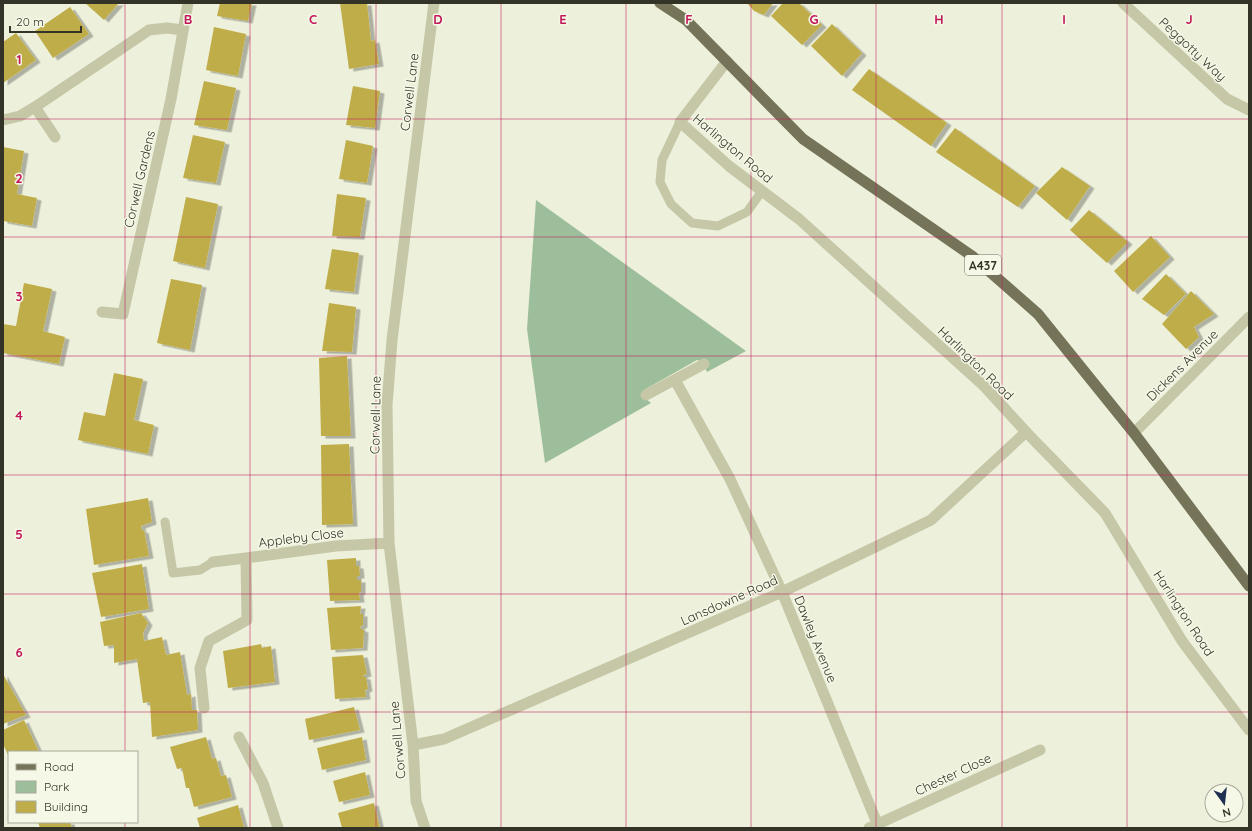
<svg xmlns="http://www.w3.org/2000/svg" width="1252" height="831" viewBox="0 0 1252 831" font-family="Quicksand,sans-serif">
  <defs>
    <filter id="shadow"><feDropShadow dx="4.5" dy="2.5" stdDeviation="0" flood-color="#0004"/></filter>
  </defs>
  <rect width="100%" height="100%" fill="#edf0db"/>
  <path fill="#9dbe9b" d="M536,200L746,351L707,372C705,366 704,362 697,360L644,390L643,392L645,398L651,403L545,463L527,329Z"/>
  <path fill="#bfad49" filter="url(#shadow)" d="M85,3H119L104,20Z
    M220,3H252L248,21L217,16Z
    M340,3H367L371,41L375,40L379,64L349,69Z
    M747,3H773L764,15L754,11Z
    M783,3H799L822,25L802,45L771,16Z
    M70,7L89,34L53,58L35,31Z
    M832,24L862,53L842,76L811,46Z
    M214,27L246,34L238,76L206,70Z
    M16,33L36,60L3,83V42Z
    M869,69L947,123L931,146L852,90Z
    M204,81L236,88L227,130L194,125Z
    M353,86L380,91L375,128L346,125Z
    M955,128L1035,186L1018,207L936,152Z
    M193,135L225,142L216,183L183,178Z
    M346,140L373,146L367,183L339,179Z
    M3,147L24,151L17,194L37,198L32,226L3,221Z
    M1062,167L1090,186L1067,220L1036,193Z
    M337,194L366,198L360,237L332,236Z
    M186,197L218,204L205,268L173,261Z
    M1089,210L1128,242L1107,263L1070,230Z
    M1151,236L1170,257L1133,292L1114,271Z
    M332,249L359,253L354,292L325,289Z
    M1166,274L1186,294L1164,315L1142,299Z
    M171,279L202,285L190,350L157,343Z
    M24,283L52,289L43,331L65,337L59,364L3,353V324L16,326Z
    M1191,291L1214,314L1194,327L1199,337L1186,349L1162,324Z
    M329,303L356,307L352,352L322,351Z
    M347,356L351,436H321L319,358Z
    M114,373L143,379L134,420L154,425L148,454L78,440L84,412L105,416Z
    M349,444L353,524L322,525L321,445Z
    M148,498L152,522L141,526L142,531L144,530L149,556L94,565L86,509Z
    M356,558V566H359L360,576H357V580H361V592L359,593L360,600L330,601L327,560Z
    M142,564L149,609L101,617L92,573Z
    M361,606L360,614H363V625L360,627L361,629L364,630L363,648L331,650L327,608Z
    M141,613L148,623L143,633L144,641L162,637L166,655L180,652L187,695L191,694L192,710H197L198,730L152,737L150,702L143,703L137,659L114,663V645L104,646L100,622Z
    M261,644L262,648L271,646L275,682L228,688L223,651Z
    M363,655L367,674L363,675L364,677H366L368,689L365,690L366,697L335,699L332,657Z
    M3,674L26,715L3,724Z
    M354,707L360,730L309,740L305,719Z
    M24,720L39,752H9V757L3,744V730Z
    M206,737L212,759L216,758L221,776L226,775L232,797L194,807L189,788H186L182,768L177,769L170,747Z
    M362,737L366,760L322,770L317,748Z
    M365,772L370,795L339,802L333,781Z
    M374,803L380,828H342L338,813Z
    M238,805L244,828H200L197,818Z
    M38,822H70L72,828H40Z"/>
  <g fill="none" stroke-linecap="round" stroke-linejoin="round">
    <path stroke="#c5c7a7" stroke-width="9" d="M680,122L662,160L660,182L671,204L692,223L718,226L747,212L762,191
      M165,522L173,573L200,570L213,562"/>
    <path stroke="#c5c7a7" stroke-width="11" d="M1123,3L1227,99L1249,110
      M727,61L680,122L729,166L799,219L984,386L1027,433L1105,513L1182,641L1249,730
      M35,107L55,137
      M3,120L20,116L35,107L149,30L167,28L182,30
      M102,312L123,314L171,99L188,3
      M675,380L730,479L782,592L879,828
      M646,395L704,364
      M1134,433L1249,317
      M213,562L246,558
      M204,708L200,668L209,641L247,620L246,558L336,546L389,543
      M239,737L263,783L278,828
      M413,745L444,739L782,592L931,520L1026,432
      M425,828L416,801L413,745L389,543L387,405L392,340L434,3
      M869,828L1040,750"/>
    <path stroke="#757459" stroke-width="11" d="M660,3L686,20L803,139L972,256L1038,314L1134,433L1249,586"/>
  </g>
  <path fill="none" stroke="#c2185b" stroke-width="1" stroke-opacity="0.55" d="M125,3V752M250,3V828M376,3V828M501,3V828M626,3V828M751,3V828M876,3V828M1002,3V828M1127,3V828M3,119H1249M3,237H1249M3,356H1249M3,475H1249M3,594H1249M3,712H1249M125,822V828"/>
  <g text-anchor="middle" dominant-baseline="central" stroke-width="3" stroke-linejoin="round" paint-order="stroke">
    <rect fill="#f5f8e6" stroke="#6e6e60" stroke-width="1" x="965" y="255" width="36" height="20" rx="3"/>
    <g font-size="12" font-weight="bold" fill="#343327">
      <text x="983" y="265">A437</text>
    </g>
    <g font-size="13" fill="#343327" stroke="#f5f8e6">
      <text transform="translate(1193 49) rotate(43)">Peggotty Way</text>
      <text transform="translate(409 92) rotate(-83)">Corwell Lane</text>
      <text transform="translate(733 148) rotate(40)">Harlington Road</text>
      <text transform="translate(139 179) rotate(-77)">Corwell Gardens</text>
      <text transform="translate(976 363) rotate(44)">Harlington Road</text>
      <text transform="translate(1182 365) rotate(-45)">Dickens Avenue</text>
      <text transform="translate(375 415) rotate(-89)">Corwell Lane</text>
      <text transform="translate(301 537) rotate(-7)">Appleby Close</text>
      <text transform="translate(729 600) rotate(-24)">Lansdowne Road</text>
      <text transform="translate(1184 613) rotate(57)">Harlington Road</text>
      <text transform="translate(816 639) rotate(68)">Dawley Avenue</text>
      <text transform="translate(397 740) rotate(-95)">Corwell Lane</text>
      <text transform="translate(953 774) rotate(-25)">Chester Close</text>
    </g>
  </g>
  <g font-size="13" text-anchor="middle" font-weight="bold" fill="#c2185b" stroke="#f5f8e6" stroke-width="3" stroke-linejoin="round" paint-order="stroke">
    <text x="188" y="24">B</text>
    <text x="313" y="24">C</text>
    <text x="438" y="24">D</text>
    <text x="563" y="24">E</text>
    <text x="689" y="24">F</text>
    <text x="814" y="24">G</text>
    <text x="939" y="24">H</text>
    <text x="1064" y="24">I</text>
    <text x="1189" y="24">J</text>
    <text x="19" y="64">1</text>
    <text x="19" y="183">2</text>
    <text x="19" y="301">3</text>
    <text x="19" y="420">4</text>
    <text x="19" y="539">5</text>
    <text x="19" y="657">6</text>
  </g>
  <rect width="1252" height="831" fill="none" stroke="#343327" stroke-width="8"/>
  <rect x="8" y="751" width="130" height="72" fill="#f5f8e6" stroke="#a8a99a"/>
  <rect x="16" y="764" width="20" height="6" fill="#757459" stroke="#a8a99a"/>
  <text x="44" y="771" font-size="12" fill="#343327">Road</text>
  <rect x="16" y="781" width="20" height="12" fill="#9dbe9b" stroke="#a8a99a"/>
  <text x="44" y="791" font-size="12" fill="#343327">Park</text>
  <rect x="16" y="801" width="20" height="12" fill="#bfad49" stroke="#a8a99a"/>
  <text x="44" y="811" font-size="12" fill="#343327">Building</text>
  <g transform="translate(1224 803) rotate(165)"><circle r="19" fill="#f5f8e6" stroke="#a8a99a"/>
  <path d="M0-3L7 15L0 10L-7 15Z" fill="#1f3053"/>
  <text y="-6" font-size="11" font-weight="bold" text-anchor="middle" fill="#343327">N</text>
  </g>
  <path d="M10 26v6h71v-6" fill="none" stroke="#343327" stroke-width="2"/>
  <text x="16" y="26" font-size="12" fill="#343327" stroke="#f5f8e6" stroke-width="3" paint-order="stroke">20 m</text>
</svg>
